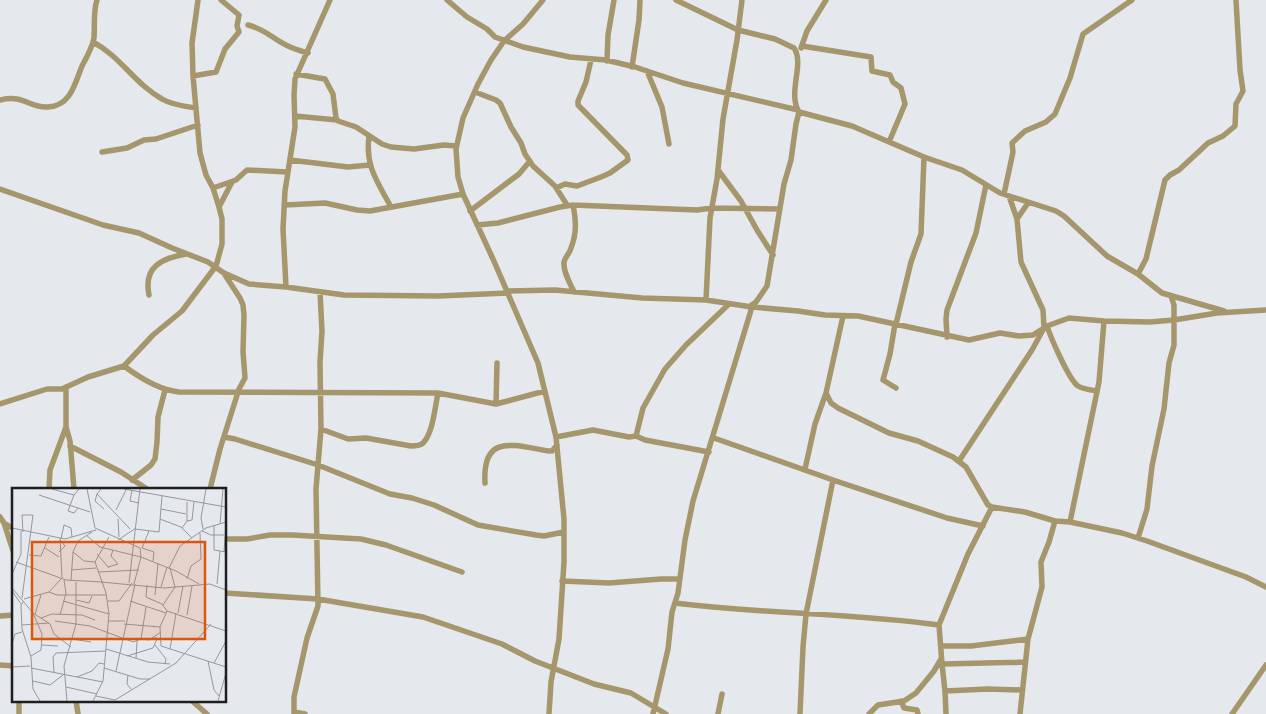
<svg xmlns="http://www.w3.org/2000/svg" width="1266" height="714" viewBox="0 0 1266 714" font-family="'PT Sans Narrow',sans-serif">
  <rect width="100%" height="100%" fill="#e5e8ed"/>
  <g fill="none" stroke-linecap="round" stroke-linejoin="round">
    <path stroke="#a6966c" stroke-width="5.5" d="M447,0L467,17L487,29L495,37L523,47L570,57L606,60L635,67L683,83L798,110
      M543,0L523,24L504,41L491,60L478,84L463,118L456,149L458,177L463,194L493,259L538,363L556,437L564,519V562L559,639L551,682L549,714
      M676,0L738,30L775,39L794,48C805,64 787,93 799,112L852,126L924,157L962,170L1000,193L1056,211L1064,216L1107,256L1138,274L1162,293L1224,311
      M248,25C265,29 273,39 288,46C294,49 301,51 308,53
      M93,42C120,56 135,84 162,99C172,105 184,106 196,108
      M802,46L871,57L872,71L890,75L893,82L901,88L905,104L889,142
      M801,48L807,31L826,0
      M607,61L608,35L614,0
      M632,67L639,20L640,0
      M647,71L662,107L669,144
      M296,74L325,79L333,94L336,118L338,121L356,127L382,144L391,147L414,149L444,145L456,146
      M193,76L216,72L225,49L239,32L237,26L239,15L221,0
      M475,92L496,100L500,103L511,127L521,143L525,154L533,166L555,186L567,205
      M0,100C25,94 28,108 48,107C71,106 75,83 82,66C87,57 92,48 94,38C95,25 93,12 97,0
      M295,116L337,120
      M369,136C365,166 377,181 391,207
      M102,152L127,148L144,140L156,139L198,125
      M290,160L348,167L370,165
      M718,170L741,201L757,230L773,255
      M213,188L236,180L247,170L287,172
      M556,188L565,184L577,186L601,177L610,173L628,160L627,155L578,105V101L586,82L591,60
      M0,189L103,225L139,233L172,248L208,262L224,273L249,284L286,287L344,295L438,296L508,293
      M1004,194L1013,152L1012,143L1025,131L1046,122L1055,114L1070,78L1083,34L1132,0
      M285,205L325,203L357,210L370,211L463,194
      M573,205C576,220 577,233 571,248C570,253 565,257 564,262C563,272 570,283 574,292
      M219,207L232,182
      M470,211L519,174L530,161
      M1017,219L1028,203
      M477,225L498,223L560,207L573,205L697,210L712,208L780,209
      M1138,274L1146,259L1165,180L1170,175L1179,170L1208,143L1223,136L1235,126L1236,104L1243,91L1240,70L1236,0
      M286,287L283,229L285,191L295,127L294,95L295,79L330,0
      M507,291L555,290L642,298L706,300L752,307L798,311L825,315L858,316L969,340L1000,333L1019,336L1033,335L1047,326L1069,318L1104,321L1150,322L1174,320L1217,313L1266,310
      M149,295C143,266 163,258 186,254
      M706,300L710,218L717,179L723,119L737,40L742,0
      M749,307L756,302L767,286L784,184L791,160L796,124L799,112
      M843,316L826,393L831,403L838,408L889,433L918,441L953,457L966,467L988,505L992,507L1025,512L1055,521L1070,522L1122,533L1147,541L1246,577L1266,587
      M895,324L890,354L883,380L896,388
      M896,324L911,262L921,234L924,157
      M1047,326C1051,338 1069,380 1078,386C1083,389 1091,390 1097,391
      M947,337L946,319L947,310L976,233L986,185
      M124,366C140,378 159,390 179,392L438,393L496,404L545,391
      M0,404L47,389H62L88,377L124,366L153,335L182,311L216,266L222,244V219L219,207L213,188L206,175L200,153L193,76L192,43L198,0
      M496,404L497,363
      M66,427L70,441L74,489
      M321,429L348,439L366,438L411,446C415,446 420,446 423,443C433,433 435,407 438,393
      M636,436L645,440L709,452
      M224,437L235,439L318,465L390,494L412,498L434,505L478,525L536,535L544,536L564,532
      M556,437L593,430L629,437L636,436L643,408L665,369L686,345L729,304
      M714,438L833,480L947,518L983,526
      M70,446L121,472L147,489
      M959,461L1032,350L1044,328L1043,310L1021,262L1017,219L1009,196
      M805,469L815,424L826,393
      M132,480L151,465L155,459L157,442L158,417L165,390
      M485,483C482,432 515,446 549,451H552L557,445
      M49,489L50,470L66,427V387
      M210,489L220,449L239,389L245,378L243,352L244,315L243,305L240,298L225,275
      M0,517L4,523L14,554
      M1070,522L1099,382L1104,321
      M4,523L14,529
      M1138,538L1147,509L1152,466L1164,409L1169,363L1174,345V305L1171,296
      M225,539H247L270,535H292L361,539L386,545L462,572
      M562,581L609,583L661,579H679
      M225,593L318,599L423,617L502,644L535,661L594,684L631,693L666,714
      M675,603C763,614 852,613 939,625
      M0,616L14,615
      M941,646H971L1028,639
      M942,664L1025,662
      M0,665L14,666
      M945,691L988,689L1022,690
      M76,700L78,714
      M191,700L207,714
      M901,701L904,708L917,710L918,714
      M294,712L305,714
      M19,714V700
      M294,714V697L307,638L318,606L316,489L321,429L320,362L322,331L320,292
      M653,714L668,649L672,612L678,593L685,540L693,501L752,307
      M718,714L722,694
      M800,714L803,647L806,614L833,480
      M869,714L878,705L904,701L916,693L934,671L941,659
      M946,714L945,691L942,664L939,625L968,554L992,507
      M1020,714L1028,639L1042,587L1041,562L1049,542L1055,521
      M1232,714L1266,665"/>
  </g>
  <g transform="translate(12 488)">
    <rect width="214" height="214" fill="#e5e8ed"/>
    <path fill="none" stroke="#95979b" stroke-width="1" d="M40,1L62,7L67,1M75,1L83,40L128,60L129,69L164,83L187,96M89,1L85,6L118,41M112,1L214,19M120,2L118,13L127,15M85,6L83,13L92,21M27,7L78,24M62,7L56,23L62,25L66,20M149,21L174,26M104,22L114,2M106,31L107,49M148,31L169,39L180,50M175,33L180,32L182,14M208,36L211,1M202,38V62L214,64M0,40L53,51L84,42M170,40L175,33V14M123,41L147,44L150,8M191,41L189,30L194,1M190,43L199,47H212M74,47L88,59L129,69M49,51L52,37L59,40L60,49M106,52L124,40M33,60L47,69M130,60L142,64L141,73M130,60L137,43M47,64L53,58L48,52M61,64L72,73L83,74M212,64L214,36M85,66L97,80M17,67L29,68L37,49M4,74L54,92L90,94M96,79L106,76L99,68L101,62M157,80L168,58L194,40L214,34M59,82L84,80M86,84L127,82M0,86L9,66V43M175,91L179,78L189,71L188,45M59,93L61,64L66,53L80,44M89,94L152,100L198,96L214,102M117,95L128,1M122,96L129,69M205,96L208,63M135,97L134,109L150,116L155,123L214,143M149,99L155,79M0,100L21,125L30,146L29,162L19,168M0,103L9,116M37,104L45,107H94M143,107L146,75M10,110L21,27H10L11,44M12,111L37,104L50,90L48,50M64,112L77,115L80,108M12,113L9,117L10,141L19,169L21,201L28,213M51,113L97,126M96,113H107L120,95M118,113L154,125M151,117L163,99L158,80M155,123L148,139L149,158L214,179M21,125L38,136L42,146L59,159M166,125L171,98M23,126L29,107M48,127L54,105L52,92M175,127L180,98M29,130L40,126L70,127L83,132M43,133L78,138L121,154L129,151L134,119M97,133H113M112,136L148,139M10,137L37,135M60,151L79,154M129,151L137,152L149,144M0,156L3,146L10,144M30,157L46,158M143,157L154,171L153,176M94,161L136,174L158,176M158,161L164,125M115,168L141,160L145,151L143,149M124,171L125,153M196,173L202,202L207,208M202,175L214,153M0,179L18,178M19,180L91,194M92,180L128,191H138M104,183L123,96M42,185L41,169L44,165L94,163M116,187L115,196L119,201M65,189L80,183L87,175L92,176M21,193L38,197L51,187M54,199L85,206M84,208L103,212M103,212L164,175L199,136M55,213L52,178L64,136V94M81,213L91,193L97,126L94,105L83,74L97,49M206,213L214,185"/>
    <path fill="#de560d" fill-opacity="0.15" stroke="#de560d" stroke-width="2.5" d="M20,54H193V151H20Z"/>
    <rect width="214" height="214" fill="none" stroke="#1d1e1f" stroke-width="2.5"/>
  </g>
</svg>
